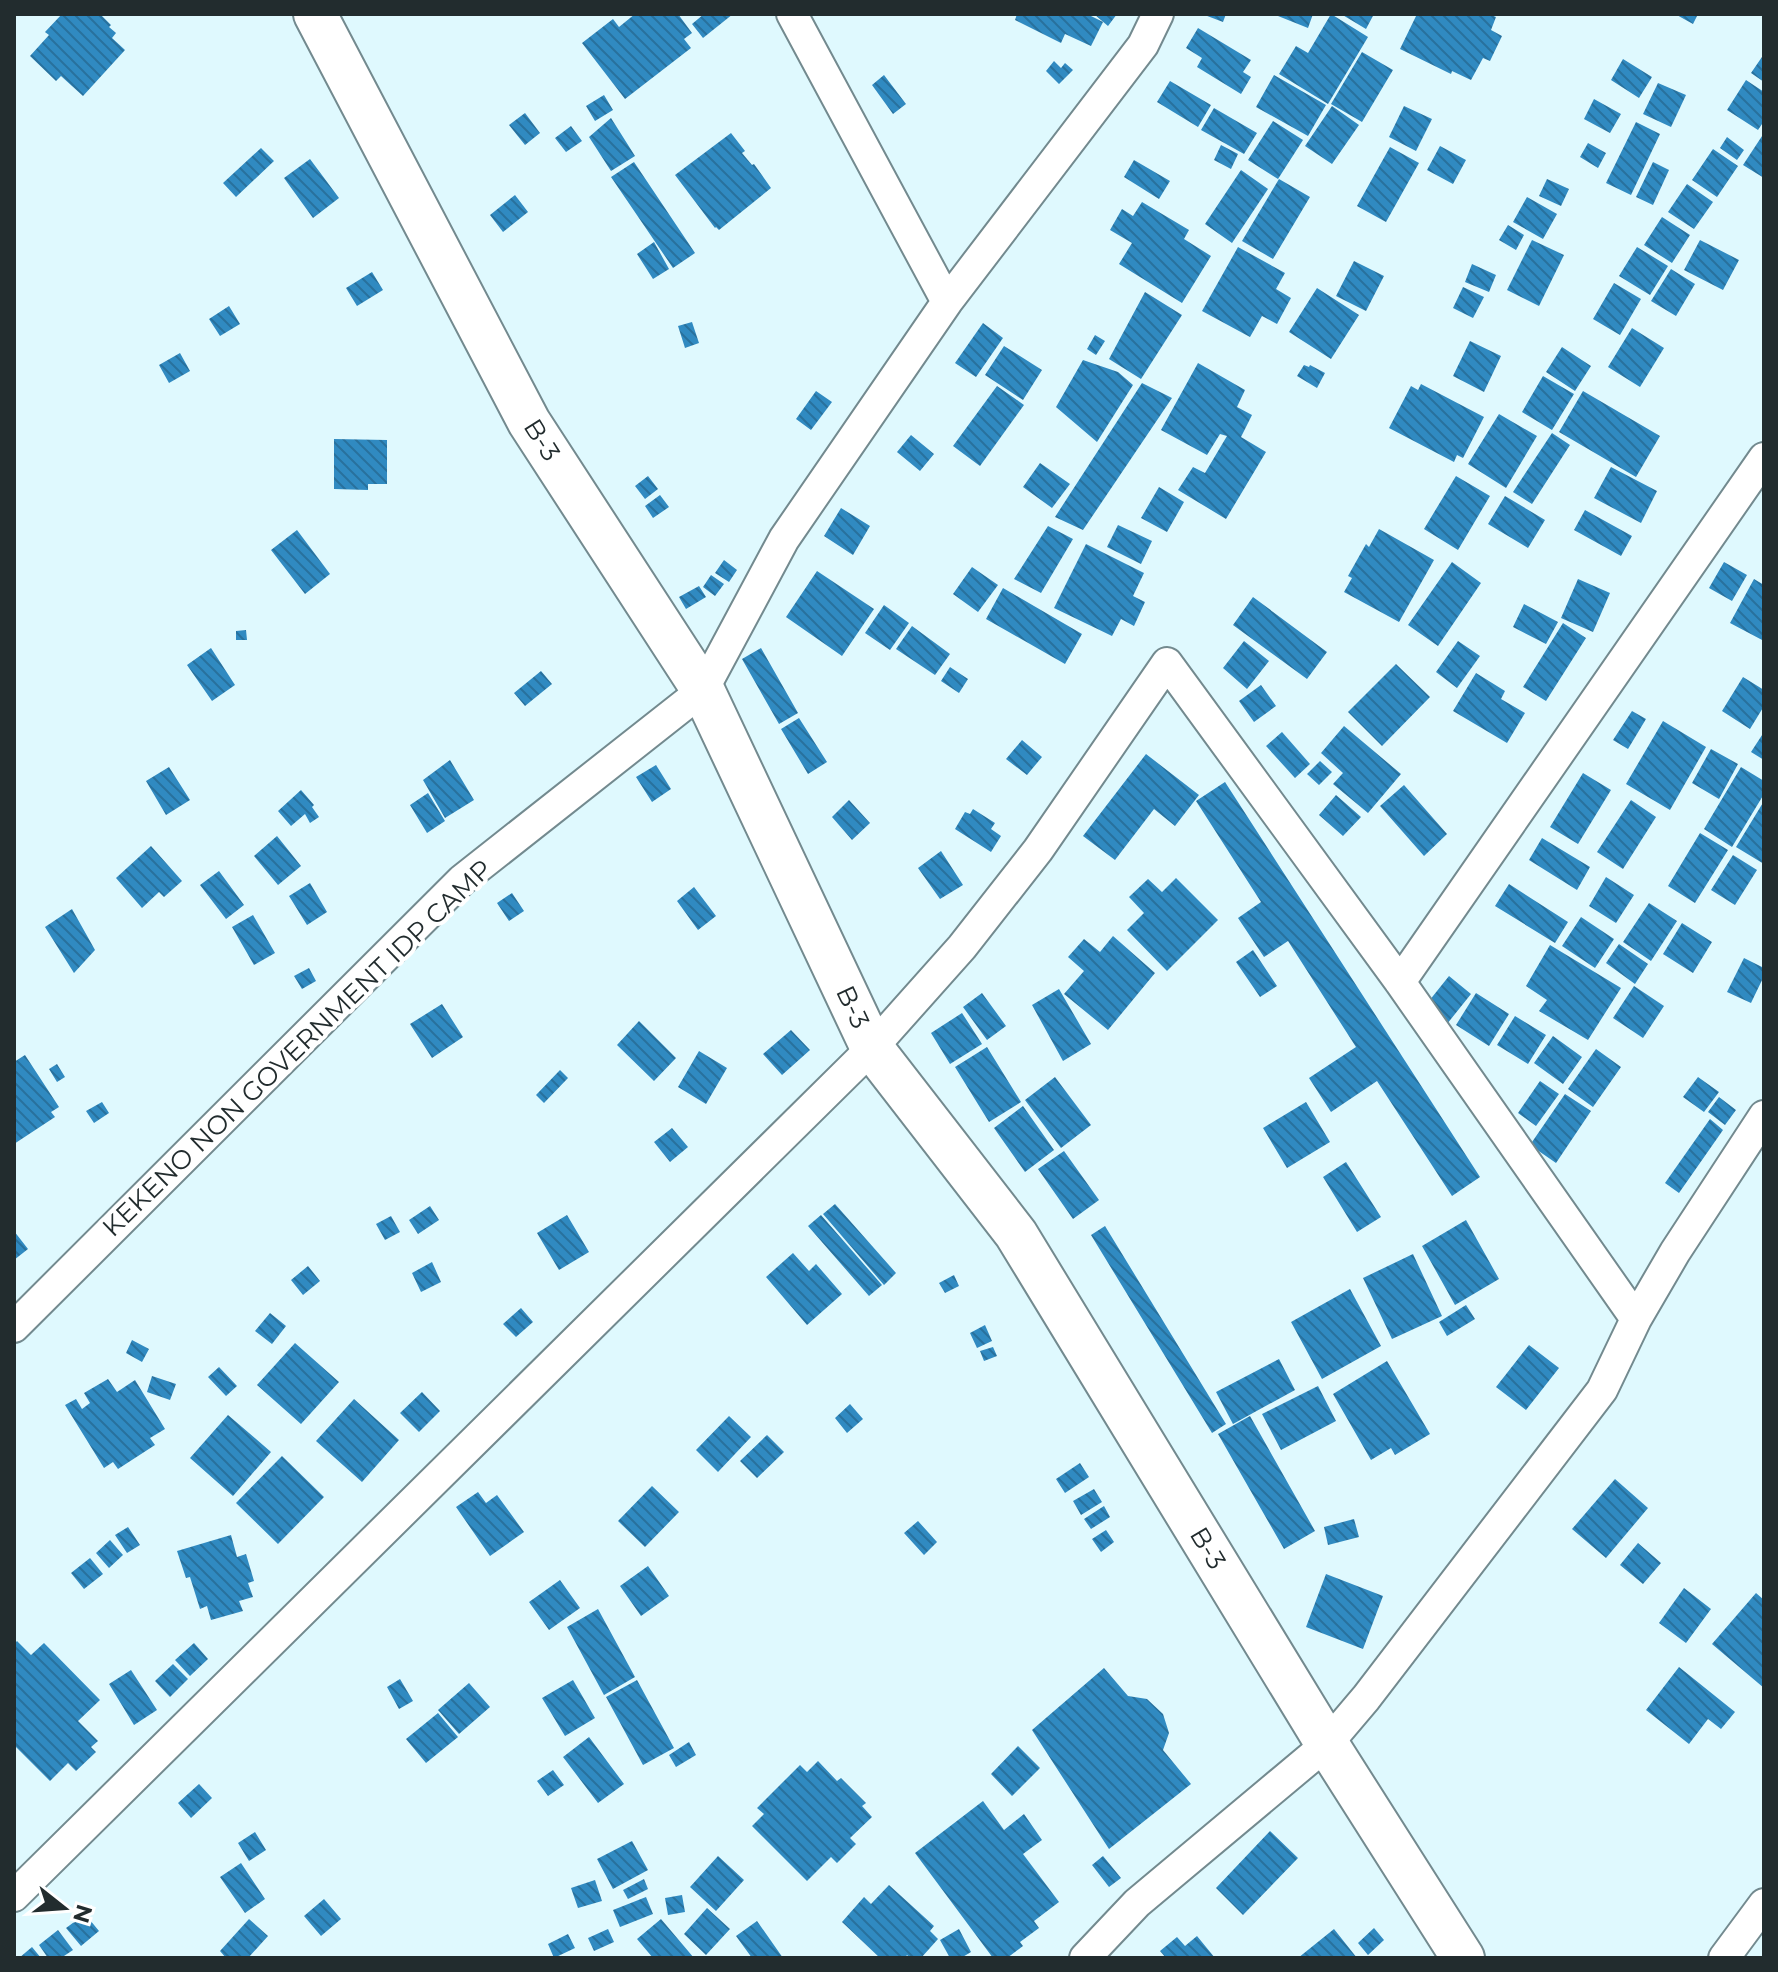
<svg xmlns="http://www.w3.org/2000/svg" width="1778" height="1972" viewBox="0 0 1778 1972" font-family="Montserrat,sans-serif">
  <defs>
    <pattern id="building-back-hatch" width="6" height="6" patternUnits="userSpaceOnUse" patternTransform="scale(2)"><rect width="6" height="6" fill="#308ac1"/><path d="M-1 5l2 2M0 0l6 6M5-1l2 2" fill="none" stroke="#28719d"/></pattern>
  </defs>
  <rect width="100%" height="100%" fill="#dff9fe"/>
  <path fill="url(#building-back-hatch)" d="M62,14H93L95,16L100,14L111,25L109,27L116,33L112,38L125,50L83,96L61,76L56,81L30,56L49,35L45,32Z
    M635,14H678L692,33L684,39L691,48L625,99L582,43L613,19L619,27Z
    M704,14H733L703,38L692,24Z
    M1017,14H1087L1103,22L1091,46L1065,34L1061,43L1015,20Z
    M1094,14H1117L1108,26Z
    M1202,14H1226L1223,22Z
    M1273,14H1313L1308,28Z
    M1331,14L1368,37L1328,104L1279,74L1296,46L1308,53Z
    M1341,14H1374L1366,29Z
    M1417,14H1489L1496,17L1491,30L1502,36L1490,61L1483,58L1471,80L1452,71L1451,74L1400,49Z
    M1675,14H1698L1693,24Z
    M1198,28L1251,60L1243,72L1251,77L1241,94L1197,67L1202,58L1186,48Z
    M1362,52L1393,70L1362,122L1331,104Z
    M1764,54V82L1751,73Z
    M1623,59L1652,77L1639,98L1611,80Z
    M1054,61L1061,68L1065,63L1073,70L1059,84L1046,71Z
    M884,75L906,104L893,114L872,85Z
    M1274,75L1326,105L1308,136L1256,107Z
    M1746,80L1764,92V121L1758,130L1727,110Z
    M1170,81L1211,105L1198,127L1157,102Z
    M1658,83L1686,95L1671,127L1643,114Z
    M604,95L613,110L595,121L586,106Z
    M1594,99L1621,114L1610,133L1584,119Z
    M1332,106L1359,125L1332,164L1305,146Z
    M1404,106L1432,119L1416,151L1389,137Z
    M1214,108L1257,133L1244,154L1201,130Z
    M525,113L540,133L525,145L509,125Z
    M611,118L635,156L611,171L589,137Z
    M1273,121L1303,140L1278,179L1248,160Z
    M1636,122L1660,134L1631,195L1606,183Z
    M571,126L582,141L566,152L555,138Z
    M731,133L745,151L742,153L752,165L754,164L771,188L719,230L716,227L715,228L675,175Z
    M1764,133V178L1743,165Z
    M1727,137L1744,150L1737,160L1720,148Z
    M1588,143L1606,153L1598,168L1580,157Z
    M1221,145L1238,154L1231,169L1214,160Z
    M1440,146L1466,160L1453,184L1427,170Z
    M1390,147L1419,163L1386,222L1357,206Z
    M261,148L274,161L236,197L223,183Z
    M1713,149L1738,166L1717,197L1692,180Z
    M310,159L339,198L313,218L284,178Z
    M1134,160L1170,181L1159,199L1124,177Z
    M634,162L695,253L673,268L611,177Z
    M1653,162L1669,170L1653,205L1636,197Z
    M1241,170L1268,189L1232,243L1205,224Z
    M1279,179L1310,197L1273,259L1242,241Z
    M1547,179L1569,189L1561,206L1539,196Z
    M1687,184L1713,202L1694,229L1668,212Z
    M515,195L528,212L503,232L490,215Z
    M1527,197L1557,214L1543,239L1513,222Z
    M1142,202L1189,230L1184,239L1211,256L1182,303L1119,264L1132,243L1110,230L1122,209L1133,216Z
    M1662,217L1690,235L1672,263L1644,245Z
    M1508,225L1524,235L1516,250L1499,240Z
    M1532,240L1564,255L1539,306L1507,290Z
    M1700,240L1739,260L1723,290L1684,270Z
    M654,242L669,269L653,279L637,254Z
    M1238,247L1285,273L1276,289L1291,298L1277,324L1262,316L1250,337L1202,311Z
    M1637,247L1668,266L1650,295L1619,276Z
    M1354,261L1384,276L1366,311L1336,296Z
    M1472,264L1496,275L1489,292L1465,282Z
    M1671,269L1695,284L1676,316L1651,301Z
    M372,272L383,290L357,306L346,288Z
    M1614,283L1641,299L1620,335L1593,319Z
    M1463,287L1484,297L1473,318L1453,308Z
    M1317,288L1359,315L1331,359L1289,332Z
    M1145,292L1182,315L1141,379L1109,359Z
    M229,306L240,324L220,336L209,319Z
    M692,322L699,343L685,348L678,326Z
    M983,323L1003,338L976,377L955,363Z
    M1632,328L1664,348L1640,387L1608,367Z
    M1095,335L1105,341L1096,355L1087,349Z
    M1470,341L1501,356L1484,392L1453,376Z
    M1004,346L1042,370L1023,400L985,375Z
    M1562,347L1591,366L1575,391L1546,372Z
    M180,353L190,371L169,383L159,365Z
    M1083,360L1118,372L1133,385L1097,442L1056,407Z
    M1198,363L1245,390L1237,407L1252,415L1241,437L1266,452L1226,519L1178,490L1193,467L1205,473L1227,436L1220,434L1207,455L1161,430Z
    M1304,365L1309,367L1310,365L1325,373L1317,388L1297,376Z
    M1543,376L1574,394L1552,430L1522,412Z
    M1142,383L1172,398L1083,530L1055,517Z
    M1421,384L1484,417L1463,458L1457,455L1454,462L1389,428L1411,386L1418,390Z
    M997,386L1024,405L980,466L953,446Z
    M816,391L832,402L811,430L796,419Z
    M1583,391L1660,436L1636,477L1559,432Z
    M1499,414L1537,436L1506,488L1468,464Z
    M1552,433L1570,445L1532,504L1513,492Z
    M911,435L934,454L920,471L897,452Z
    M334,439L387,440V484H368V490L334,489Z
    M1040,463L1070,484L1052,508L1023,487Z
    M1611,467L1657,491L1641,523L1594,498Z
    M648,476L658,489L645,499L635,486Z
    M1456,476L1490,496L1458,550L1424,529Z
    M1159,487L1184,502L1167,532L1141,518Z
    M660,495L669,507L653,518L645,506Z
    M1505,496L1545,520L1528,548L1488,524Z
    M841,508L870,526L853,555L824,536Z
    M1585,510L1632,536L1621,556L1574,530Z
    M1118,525L1152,541L1141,564L1107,547Z
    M1048,526L1073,539L1041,593L1014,579Z
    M1379,529L1434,560L1399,622L1344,592L1352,578L1348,576L1366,544L1369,547Z
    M297,530L330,574L305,594L271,550Z
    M1086,544L1144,573L1133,596L1145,602L1134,626L1121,619L1112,636L1054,608Z
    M724,560L737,570L729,582L715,573Z
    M1452,562L1481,583L1438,646L1408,625Z
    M1724,562L1747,575L1732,601L1709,588Z
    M972,567L998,585L978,612L953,594Z
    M817,571L874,609L842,656L786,617Z
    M711,575L724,584L715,596L703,587Z
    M1578,579L1610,593L1593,632L1561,618Z
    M1754,579L1764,585V641L1730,623Z
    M699,586L706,597L686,609L679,597Z
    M1003,588L1082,634L1065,664L986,619Z
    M1253,597L1327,652L1307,679L1233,625Z
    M1524,604L1558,622L1546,644L1513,627Z
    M884,605L909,623L890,650L865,633Z
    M1563,623L1586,638L1546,701L1523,687Z
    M912,626L950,654L935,675L896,649Z
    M246,630L247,640H236V631Z
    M1244,641L1269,661L1247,689L1223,668Z
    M1458,641L1480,656L1457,688L1436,672Z
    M211,648L235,685L212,701L187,665Z
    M761,648L798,713L779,724L742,659Z
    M1396,664L1430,697L1382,746L1348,712Z
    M950,667L968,679L959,693L941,681Z
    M541,671L552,684L525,706L514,693Z
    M1476,673L1505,691L1501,699L1525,713L1507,743L1453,711Z
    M1743,677L1764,690V706L1750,729L1722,711Z
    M1261,685L1276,706L1254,722L1239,701Z
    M1632,711L1646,719L1628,749L1613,740Z
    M799,718L827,762L808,774L781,729Z
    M1663,721L1706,747L1670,810L1626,784Z
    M1344,726L1401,774L1368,813L1333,784L1343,773L1321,753Z
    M1282,732L1310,764L1295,778L1266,746Z
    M1764,732V760L1751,752Z
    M1022,740L1042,757L1027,775L1006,759Z
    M1711,749L1738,764L1719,799L1692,783Z
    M1146,754L1199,795L1175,826L1154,809L1115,860L1083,836Z
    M450,760L474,800L445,818L423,780Z
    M1320,761L1332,772L1319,785L1307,774Z
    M656,765L671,789L652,802L636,777Z
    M169,767L190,800L166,815L146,781Z
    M1741,767L1764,781V794L1732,847L1704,829Z
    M1583,773L1611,790L1578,844L1550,827Z
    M1225,782L1480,1177L1452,1196L1377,1081L1331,1112L1309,1078L1356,1047L1288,941L1264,957L1238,918L1261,902L1196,801Z
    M1404,785L1447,834L1424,856L1380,806Z
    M301,790L314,805L312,807L319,817L310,823L305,814L291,826L278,811Z
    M428,793L445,821L427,833L410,805Z
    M1336,795L1361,817L1343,836L1319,815Z
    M849,800L870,823L852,840L832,817Z
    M1631,800L1656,817L1623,869L1597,852Z
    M1764,801V864L1736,847Z
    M973,809L995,823L991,829L1001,836L991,852L955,829L965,812L970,814Z
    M1700,833L1728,850L1695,903L1668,886Z
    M277,836L301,866L278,885L254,856Z
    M1542,838L1590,867L1577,890L1529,860Z
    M151,846L182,881L164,897L159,892L142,908L116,878Z
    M941,851L963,885L940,899L918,868Z
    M1733,855L1757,870L1735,905L1711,890Z
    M219,871L244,905L226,919L200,885Z
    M1606,877L1634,895L1616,923L1589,906Z
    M1176,878L1218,920L1167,971L1127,930L1144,913L1129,897L1148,879L1162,892Z
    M310,883L327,912L307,925L289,896Z
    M1509,884L1568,922L1555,943L1495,906Z
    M694,887L716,916L698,930L677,901Z
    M512,893L524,911L509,921L497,903Z
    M1649,903L1677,921L1651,961L1623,942Z
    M72,909L95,950L74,973L45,927Z
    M253,915L275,953L254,965L232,927Z
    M1581,917L1614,939L1595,968L1562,946Z
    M1682,923L1712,942L1693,973L1663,954Z
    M1113,936L1155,973L1108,1030L1064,994L1084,971L1068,957L1084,939L1100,952Z
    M1619,944L1648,964L1635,984L1606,963Z
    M1550,945L1621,988L1588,1040L1539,1011L1547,1000L1526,986Z
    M1253,950L1277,986L1260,997L1236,962Z
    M1744,958L1764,968V976L1751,1003L1727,992Z
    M309,968L316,981L302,989L294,976Z
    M1449,976L1471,994L1443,1029L1421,1011Z
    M1634,986L1664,1006L1643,1038L1613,1018Z
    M1059,989L1091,1044L1063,1061L1032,1005Z
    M982,993L1006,1026L987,1040L963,1007Z
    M1476,993L1509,1014L1489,1046L1456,1025Z
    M442,1004L463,1037L432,1058L410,1024Z
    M962,1013L982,1044L950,1064L931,1033Z
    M1515,1016L1546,1035L1528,1064L1497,1045Z
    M639,1021L676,1058L654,1081L617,1045Z
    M791,1030L810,1050L782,1075L763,1054Z
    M1553,1036L1582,1057L1563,1084L1534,1063Z
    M987,1047L1021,1102L989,1122L955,1067Z
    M1596,1049L1621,1067L1593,1107L1568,1089Z
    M699,1051L727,1068L706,1104L678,1087Z
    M25,1055L59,1107L51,1112L55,1117L14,1144V1062Z
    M57,1064L65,1077L57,1082L49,1069Z
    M560,1070L568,1078L544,1103L536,1095Z
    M1055,1077L1091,1125L1061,1148L1025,1100Z
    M1698,1077L1719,1092L1704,1112L1683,1097Z
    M1540,1081L1559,1094L1536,1126L1518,1113Z
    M1565,1094L1591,1111L1556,1163L1530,1145Z
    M1719,1097L1736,1110L1725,1125L1708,1112Z
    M102,1102L109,1113L94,1123L86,1111Z
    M1306,1102L1330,1142L1287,1168L1263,1128Z
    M1023,1106L1054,1150L1025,1172L994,1128Z
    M1710,1119L1723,1130L1679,1193L1665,1183Z
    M672,1128L688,1147L670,1162L654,1142Z
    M1064,1151L1099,1200L1073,1219L1038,1169Z
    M1346,1162L1381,1217L1357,1232L1323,1177Z
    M835,1204L896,1273L884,1285L823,1214Z
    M430,1206L439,1220L418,1234L409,1220Z
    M567,1215L589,1252L559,1270L537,1233Z
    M821,1215L882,1285L869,1296L808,1226Z
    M391,1216L400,1232L385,1240L376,1224Z
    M1466,1220L1499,1279L1455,1305L1422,1246Z
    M1105,1226L1226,1424L1212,1433L1091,1235Z
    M14,1231L28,1249L14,1260Z
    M793,1253L809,1271L816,1264L842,1294L807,1325L766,1277Z
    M1413,1254L1442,1316L1392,1339L1363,1278Z
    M432,1262L441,1282L421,1292L412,1273Z
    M308,1266L320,1281L303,1295L291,1280Z
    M954,1275L959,1286L945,1293L939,1283Z
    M1350,1289L1381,1346L1322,1379L1291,1322Z
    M1466,1305L1475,1319L1447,1336L1439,1322Z
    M521,1308L533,1322L516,1337L503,1324Z
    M270,1313L286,1326L272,1344L255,1331Z
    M985,1325L992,1341L977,1348L970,1333Z
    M132,1340L149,1349L142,1362L126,1353Z
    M295,1343L339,1382L301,1424L257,1385Z
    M1529,1345L1559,1368L1526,1410L1496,1387Z
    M993,1347L997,1356L984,1361L980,1351Z
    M1279,1359L1295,1390L1233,1424L1216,1392Z
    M1387,1361L1430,1434L1395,1455L1391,1448L1371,1460L1333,1394Z
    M219,1367L237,1386L226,1396L208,1377Z
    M152,1376L176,1384L170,1400L147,1392Z
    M108,1379L117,1392L135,1380L165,1429L150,1438L155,1445L118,1469L113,1462L104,1468L65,1405L76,1399L82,1409L90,1403L84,1393Z
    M1318,1386L1336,1421L1281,1450L1262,1414Z
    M422,1392L440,1411L419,1432L400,1413Z
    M354,1399L399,1440L362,1482L316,1441Z
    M850,1404L863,1419L847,1433L835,1418Z
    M228,1415L271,1452L233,1496L190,1458Z
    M729,1416L751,1437L718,1472L696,1450Z
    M1250,1416L1315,1531L1284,1549L1218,1434Z
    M767,1435L784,1452L757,1478L740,1461Z
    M282,1456L324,1497L278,1544L236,1503Z
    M1080,1463L1089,1477L1065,1493L1056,1479Z
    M1615,1479L1648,1508L1606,1558L1572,1529Z
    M652,1486L679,1512L645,1547L618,1521Z
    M1094,1489L1102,1502L1081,1515L1073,1501Z
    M478,1492L486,1503L497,1495L524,1532L490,1556L456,1507Z
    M1104,1506L1110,1517L1091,1529L1084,1519Z
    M1354,1519L1359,1537L1328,1545L1324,1527Z
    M918,1521L937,1542L924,1555L904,1533Z
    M128,1527L140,1545L127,1553L115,1535Z
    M1106,1530L1114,1542L1101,1552L1092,1539Z
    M231,1535L237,1557L246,1554L254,1581L248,1583L253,1597L239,1601L243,1611L211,1620L207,1606L200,1609L190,1577L186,1578L177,1551Z
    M110,1540L123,1555L109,1568L96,1553Z
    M1638,1543L1661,1563L1643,1584L1620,1565Z
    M90,1558L103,1574L84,1589L71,1573Z
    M648,1566L669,1596L641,1616L620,1586Z
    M1326,1574L1383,1596L1363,1649L1306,1627Z
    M560,1580L580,1608L549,1630L529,1602Z
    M1684,1588L1711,1609L1686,1643L1659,1623Z
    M1756,1593L1764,1600V1688L1712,1644Z
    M598,1609L635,1677L604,1695L567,1627Z
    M17,1641L31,1655L44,1643L100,1700L78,1721L98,1741L91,1747L96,1752L76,1771L68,1763L50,1781L14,1745V1644Z
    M194,1643L208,1659L190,1676L175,1660Z
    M173,1664L188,1679L170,1697L155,1681Z
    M1679,1667L1735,1712L1721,1729L1708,1719L1689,1744L1646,1710Z
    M1104,1668L1128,1696L1147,1699L1163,1714L1169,1733L1163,1750L1191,1784L1109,1849L1032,1730Z
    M131,1670L157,1710L134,1725L109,1684Z
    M400,1679L413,1701L399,1709L387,1687Z
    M573,1680L595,1718L565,1736L542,1698Z
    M637,1680L674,1748L643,1765L606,1697Z
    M469,1683L490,1707L459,1734L438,1710Z
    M438,1713L458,1737L426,1763L406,1739Z
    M589,1737L624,1784L598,1803L563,1757Z
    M689,1742L696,1755L676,1767L669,1755Z
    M1018,1746L1040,1768L1012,1796L991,1774Z
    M818,1761L837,1781L841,1778L866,1803L862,1806L872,1817L850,1838L856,1844L837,1863L831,1857L807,1881L752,1826L764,1814L757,1808L800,1765L807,1772Z
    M553,1770L564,1785L548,1796L537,1781Z
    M199,1784L212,1798L191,1818L178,1803Z
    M983,1801L1004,1830L1024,1814L1042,1840L1023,1854L1059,1902L1034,1921L1039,1928L1020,1942L1023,1946L1007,1958H993L915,1853Z
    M1270,1831L1298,1858L1243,1915L1216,1888Z
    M255,1832L266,1850L249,1861L238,1843Z
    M632,1841L648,1870L613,1889L597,1859Z
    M718,1856L744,1880L716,1911L690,1887Z
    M1103,1856L1121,1878L1109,1887L1092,1865Z
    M241,1863L265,1899L245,1913L220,1877Z
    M644,1879L648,1889L628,1899L623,1890Z
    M595,1880L602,1901L578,1908L571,1888Z
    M889,1885L934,1926L930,1931L938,1939L921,1958H910L907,1955L905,1958H880L842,1922L864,1897L871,1904Z
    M682,1895L685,1912L668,1915L665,1898Z
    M646,1897L653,1914L620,1927L613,1910Z
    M324,1899L341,1919L321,1936L304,1916Z
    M707,1908L730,1929L706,1955L684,1934Z
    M85,1914L99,1931L81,1946L66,1928Z
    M249,1919L268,1936L248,1958H226L220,1951Z
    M661,1919L694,1958H653L637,1939Z
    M757,1921L783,1958H752L736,1936Z
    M1374,1928L1384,1940L1368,1955L1358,1943Z
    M608,1929L614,1942L594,1951L588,1938Z
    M959,1929L971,1952L961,1958H950L940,1940Z
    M1334,1929L1357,1958H1298Z
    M58,1930L73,1950L61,1958H48L39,1945Z
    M568,1934L575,1948L554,1958L548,1944Z
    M1197,1936L1215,1958H1166L1160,1951L1177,1937L1185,1946Z
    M32,1947L41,1958H19Z"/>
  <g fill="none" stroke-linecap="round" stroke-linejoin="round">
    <defs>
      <path id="minor" d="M947,302L1143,45L1158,14
        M1400,982L1764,458
        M14,1327L462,880L703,690L784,539L947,302L792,14
        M14,1896L872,1048L962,947L1038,850L1167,663L1400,982L1636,1319
        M1085,1958L1137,1903L1327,1744L1366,1698L1602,1390L1636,1319L1675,1252L1764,1116
        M1724,1958L1764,1904"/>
      <path id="secondary" d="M315,14L529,422L703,690L872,1048L1016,1234L1327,1744L1463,1958"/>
    </defs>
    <use href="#minor" stroke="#738a8f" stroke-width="34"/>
    <use href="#secondary" stroke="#738a8f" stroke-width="46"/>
    <use href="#minor" stroke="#fff" stroke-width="30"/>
    <use href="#secondary" stroke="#fff" stroke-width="42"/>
  </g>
  <g text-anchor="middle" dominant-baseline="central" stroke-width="8" stroke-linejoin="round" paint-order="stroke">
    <g font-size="26" fill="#222c2e" stroke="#fff">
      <text transform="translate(542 440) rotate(58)">B-3</text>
      <text transform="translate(853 1007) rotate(65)">B-3</text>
      <text transform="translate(297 1048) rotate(-44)">KEKENO NON GOVERNMENT IDP CAMP</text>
      <text transform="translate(1208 1548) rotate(59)">B-3</text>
    </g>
  </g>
  <rect width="1778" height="1972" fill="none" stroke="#222c2e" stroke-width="32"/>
  <g transform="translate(64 1908) rotate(107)" stroke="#ffffff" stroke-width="6" paint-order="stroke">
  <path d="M0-6L14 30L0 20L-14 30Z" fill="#222c2e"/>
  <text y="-12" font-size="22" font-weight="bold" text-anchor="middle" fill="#222c2e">N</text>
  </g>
</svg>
